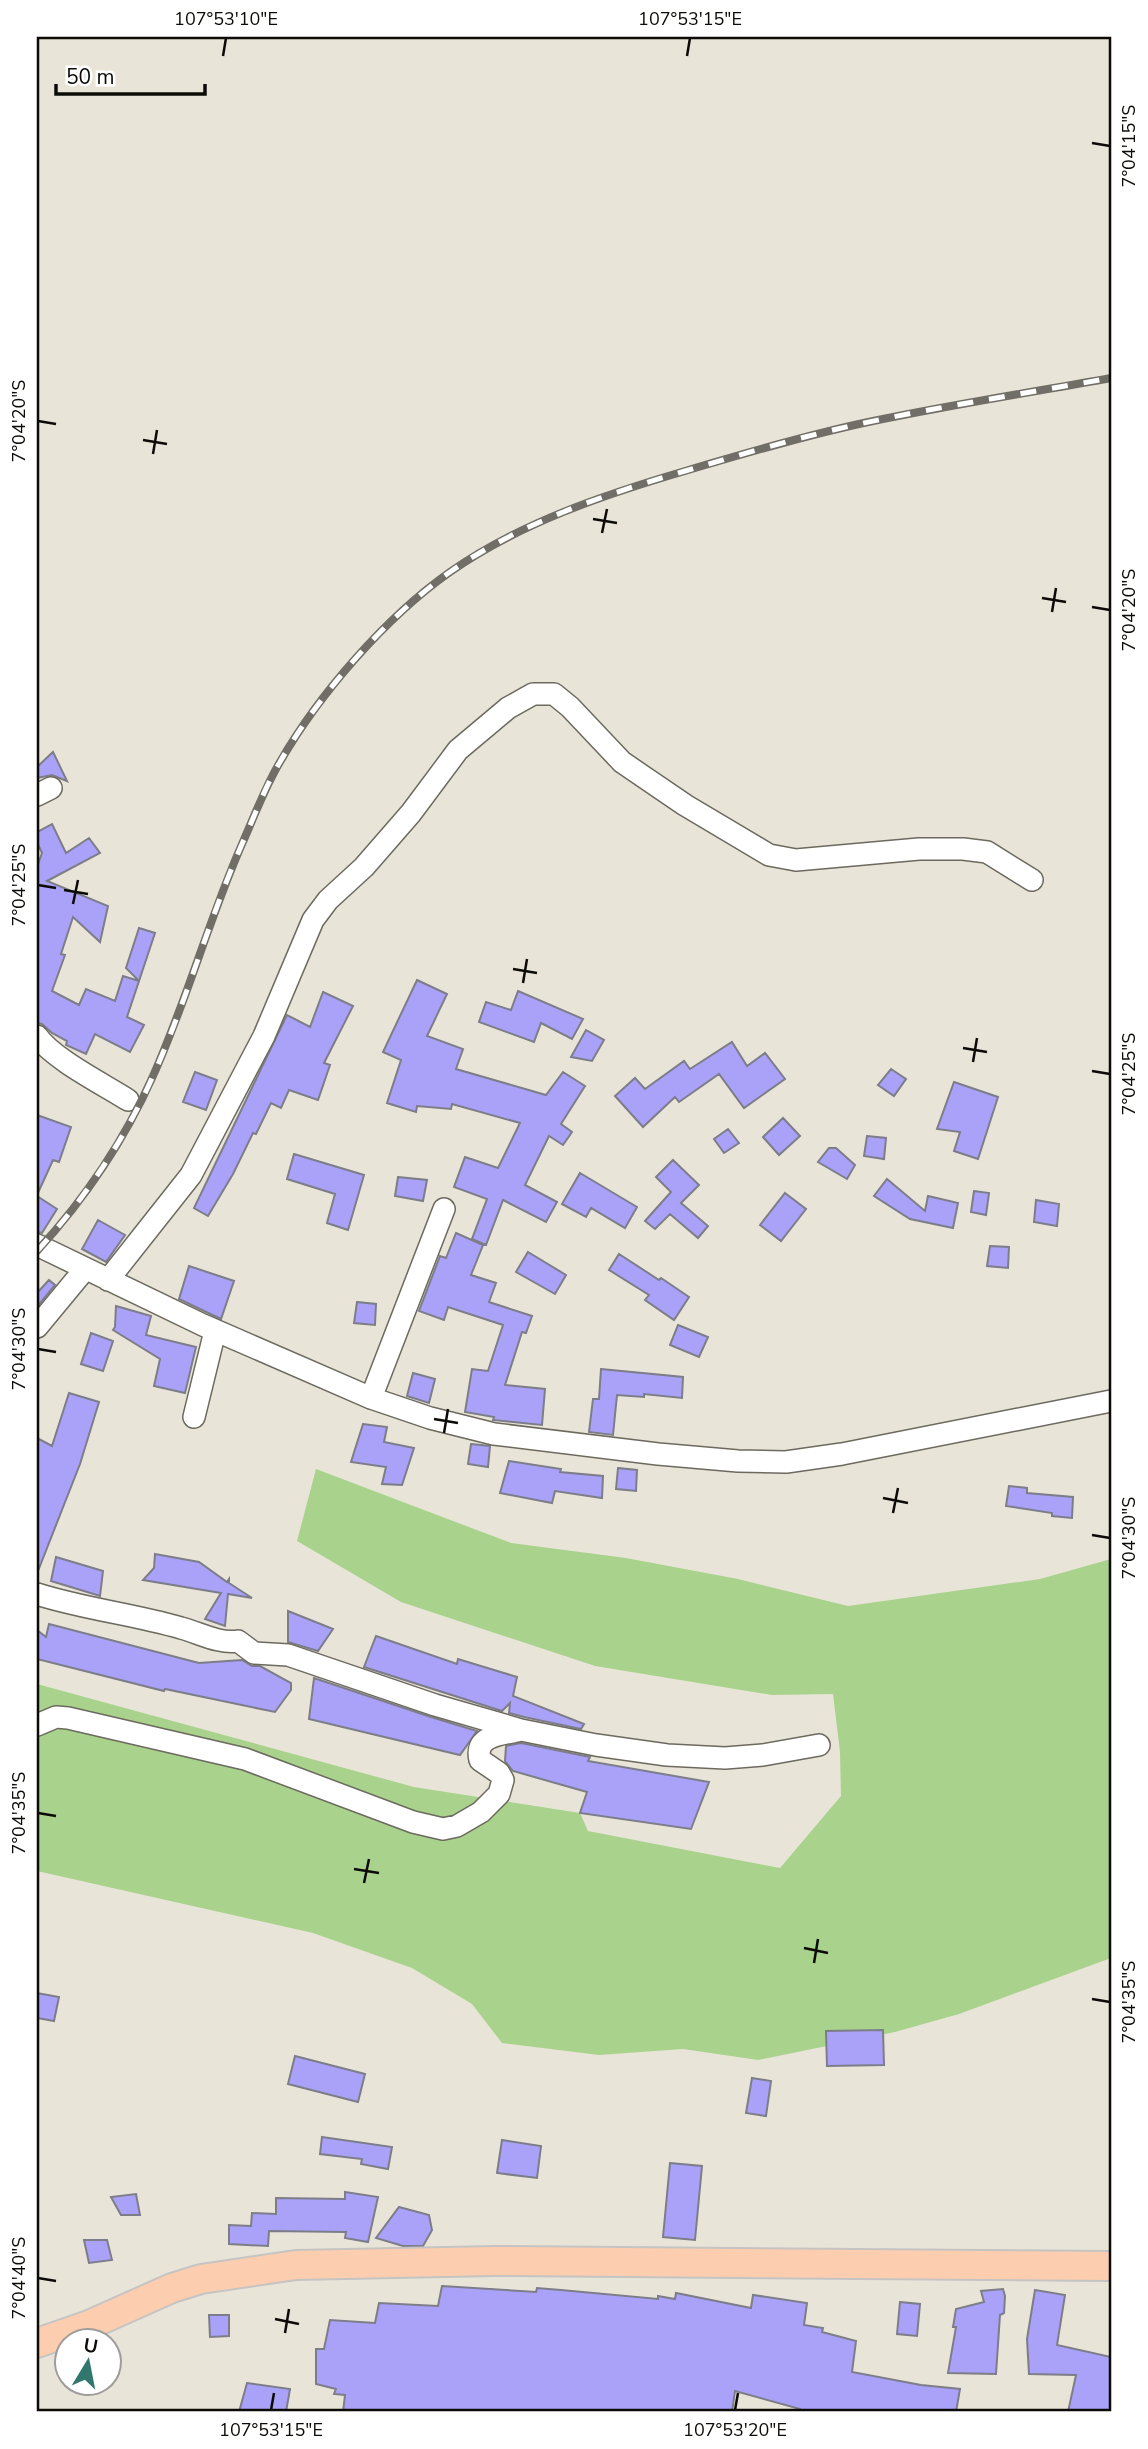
<svg xmlns="http://www.w3.org/2000/svg" width="1148" height="2449" viewBox="0 0 1148 2449" font-family="'Nunito Sans',sans-serif">
  <rect width="100%" height="100%" fill="#e8e5d8"/>
  <path fill="#a9d28d" d="M316,1469L511,1543L626,1558L738,1579L848,1606L1040,1579L1111,1559V1958L959,2014L895,2032L758,2060L683,2049L599,2055L502,2043L472,2004L412,1968L313,1933L37,1871V1684L414,1787L580,1813L588,1831L780,1868L841,1796L840,1752L833,1694L772,1695L595,1666L401,1602L297,1541Z"/>
  <path fill="#aaa2f9" stroke="#7d7d89" stroke-width="2" d="M53,752L67,781L52,775L37,778V767Z
    M52,824L66,853L89,838L100,853L47,881L108,906L100,942L73,917L61,954L65,955L52,991L79,1005L86,989L115,1001L123,976L139,981L127,1017L144,1025L130,1052L95,1034L86,1054L66,1045L67,1041L52,1033L42,1024L37,1023V867L42,853L37,842V832Z
    M139,928L155,933L139,981L126,968Z
    M417,980L447,994L427,1036L463,1049L456,1069L546,1095L563,1072L585,1086L561,1124L572,1132L563,1145L549,1136L525,1185L557,1202L546,1222L503,1200L486,1245L472,1239L487,1199L454,1187L465,1157L498,1168L520,1123L452,1104L451,1109L417,1106L416,1112L387,1103L401,1060L383,1052Z
    M518,991L583,1019L572,1039L541,1023L534,1042L479,1022L486,1002L511,1010Z
    M323,992L353,1006L324,1063L330,1065L318,1100L289,1090L281,1108L271,1103L256,1134L253,1133L233,1174L208,1216L194,1208L287,1015L310,1027Z
    M586,1030L604,1040L592,1061L571,1057Z
    M732,1042L747,1066L765,1053L785,1079L744,1108L719,1074L679,1102L675,1097L643,1127L615,1096L635,1078L645,1089L684,1061L690,1069Z
    M891,1069L906,1079L894,1096L878,1085Z
    M195,1072L217,1080L206,1110L183,1102Z
    M954,1082L998,1097L978,1159L954,1151L960,1132L937,1129Z
    M37,1115L71,1127L59,1162L53,1160L37,1195Z
    M783,1118L800,1136L779,1155L763,1137Z
    M728,1129L739,1143L724,1153L714,1139Z
    M867,1136L886,1138L884,1159L864,1156Z
    M829,1148H836L855,1165L847,1179L818,1162Z
    M294,1154L364,1175L348,1230L327,1223L335,1194L287,1179Z
    M673,1160L699,1185L681,1203L708,1226L698,1238L670,1214L655,1229L645,1221L671,1192L656,1177Z
    M580,1173L637,1207L625,1228L591,1208L586,1217L562,1204Z
    M398,1177L427,1180L423,1201L395,1196Z
    M887,1179L925,1211L928,1196L958,1203L953,1228L910,1219L874,1196Z
    M974,1191L989,1193L986,1215L971,1212Z
    M785,1193L806,1209L781,1241L760,1225Z
    M37,1196L57,1209L42,1233L37,1232Z
    M1036,1200L1059,1204L1057,1226L1034,1222Z
    M98,1220L125,1235L106,1262L82,1249Z
    M456,1233L483,1245L471,1275L496,1283L489,1302L532,1316L526,1333L522,1332L505,1385L545,1389L542,1425L493,1420L494,1417L465,1412L472,1369L488,1371L503,1325L448,1307L444,1320L419,1311L440,1256L446,1258Z
    M990,1246L1009,1247L1008,1268L987,1266Z
    M528,1252L566,1275L555,1294L516,1272Z
    M619,1254L659,1280L661,1278L689,1297L674,1320L645,1300L649,1295L609,1270Z
    M189,1266L234,1281L221,1319L179,1299Z
    M49,1280L55,1285L37,1307V1293Z
    M357,1302L376,1304L375,1325L354,1323Z
    M116,1306L151,1316L146,1335L196,1347L185,1393L154,1386L160,1359L113,1330L115,1327Z
    M678,1325L708,1337L699,1357L670,1345Z
    M91,1333L113,1341L103,1371L81,1364Z
    M601,1369L683,1377L682,1398L644,1394V1397L617,1395L613,1435L589,1432L593,1399H599Z
    M413,1373L435,1379L429,1403L407,1396Z
    M69,1393L99,1402L80,1464L38,1571L37,1438L52,1446Z
    M363,1424L387,1427L384,1442L414,1448L402,1485L382,1484L386,1467L351,1462Z
    M471,1444L490,1446L488,1467L468,1464Z
    M509,1461L561,1469L560,1472L603,1476L602,1498L555,1491L552,1503L500,1493Z
    M618,1468L637,1470L636,1491L616,1489Z
    M1009,1486L1027,1488V1493L1073,1497L1072,1518L1052,1516V1513L1006,1506Z
    M155,1554L199,1562L227,1582L229,1579V1583L252,1598L228,1594L225,1626L205,1619L221,1593L143,1580L154,1568Z
    M56,1557L103,1571L100,1596L51,1581Z
    M288,1611L333,1629L318,1651L288,1642Z
    M49,1624L199,1663L242,1660L252,1666H260L291,1683V1690L275,1712L165,1689L164,1691L37,1659V1630L46,1637Z
    M376,1636L457,1664L458,1659L517,1677L513,1696L584,1724L581,1729L524,1717L509,1713L510,1703L502,1711L364,1667Z
    M314,1678L431,1717L477,1731L460,1755L309,1719Z
    M521,1743L590,1757L588,1761L709,1782L691,1829L580,1813L587,1792L513,1771L505,1761L506,1746Z
    M37,1993L59,1997L54,2021L37,2018Z
    M883,2030L884,2065L827,2066L826,2031Z
    M295,2056L365,2074L358,2102L288,2084Z
    M752,2078L771,2081L766,2116L746,2113Z
    M322,2137L392,2147L388,2169L361,2164L362,2159L320,2154Z
    M502,2140L541,2146L537,2178L497,2173Z
    M670,2163L702,2166L695,2240L663,2237Z
    M345,2192L378,2197L368,2242L345,2238L346,2232L269,2231L268,2246L229,2244V2225L251,2226L252,2213L276,2214V2198L345,2199Z
    M136,2194L140,2215H121L111,2197Z
    M399,2207L429,2215L432,2230L423,2246H403L376,2238Z
    M84,2240H107L112,2260L89,2263Z
    M442,2286L536,2292L537,2288L561,2290L658,2299V2296L675,2299L676,2293L751,2308L753,2295L807,2303L804,2325L823,2328L822,2332L856,2341L852,2372L921,2385L960,2389L956,2412H800V2409L735,2391L732,2412H343L345,2395L334,2394L336,2389L316,2384V2349H324L330,2320L375,2323L379,2303L438,2306Z
    M1003,2289L1005,2296L1004,2313L1000,2315L996,2374L948,2373L956,2327H953L956,2309L984,2302L981,2291Z
    M1035,2290L1065,2295L1057,2345L1111,2357V2412H1068L1076,2375L1029,2374L1027,2339Z
    M900,2302L920,2304L917,2336L897,2334Z
    M209,2315H229V2336L210,2337Z
    M247,2383L290,2389L286,2412H239Z"/>
  <g fill="none" stroke-linecap="round" stroke-linejoin="round">
    <defs>
      <path id="minor" d="M37,795L51,788
        M37,1036C53,1059 103,1084 128,1100
        M37,1245L203,1325L371,1398L430,1418L494,1434L658,1454L738,1461L786,1462L842,1454L1111,1401
        M108,1280L191,1175L264,1036L313,920L328,900L364,867L411,813L458,750L508,708L533,694H554L570,707L622,762L685,805L769,855L796,860L919,849H963L987,852L1032,880
        M37,1327L85,1269
        M371,1398L444,1209
        M194,1417L215,1331
        M37,1594C84,1609 133,1614 181,1628C200,1633 219,1644 238,1641L254,1653L288,1655L435,1705L521,1730L596,1745L667,1755L725,1758L763,1755L819,1745
        M37,1725L56,1717L68,1718L245,1759L413,1822L443,1829L457,1826L481,1812L499,1794L503,1780L499,1773L480,1760C474,1736 501,1734 518,1731"/>
      <path id="major" d="M37,2343L89,2325L172,2288L201,2279L296,2265L495,2261L1111,2266"/>
    </defs>
    <use href="#minor" stroke="#6c695e" stroke-width="24"/>
    <use href="#major" stroke="#c5c4c3" stroke-width="32"/>
    <use href="#minor" stroke="#fff" stroke-width="21"/>
    <use href="#major" stroke="#fdcdaf" stroke-width="28"/>
    <defs>
      <path id="rail" d="M37,1251C84,1200 125,1139 153,1076C187,1000 209,919 242,844C254,817 265,787 280,762C319,694 386,617 450,572C520,523 603,495 685,471C742,454 800,437 859,424C943,406 1027,393 1111,378"/>
    </defs>
    <use href="#rail" stroke="#706e66" stroke-width="8"/>
    <use href="#rail" stroke="#fff" stroke-width="5" stroke-dasharray="16" stroke-linecap="butt"/>
  </g>
  <path fill="none" stroke="#0c0b07" stroke-width="2.5" d="M223,56L226,38M687,56L690,38M1092,143L1110,146M38,421L56,424M143,440L167,444M153,454L157,430M593,519L617,523M602,533L607,509M1042,598L1066,602M1092,607L1110,610M1052,612L1056,588M38,885L56,888M64,890L88,894M73,904L78,880M513,969L537,973M523,983L527,959M963,1048L987,1052M973,1062L977,1038M1092,1071L1110,1074M38,1349L56,1352M434,1419L458,1423M444,1433L448,1409M883,1498L908,1503M893,1513L898,1488M1092,1535L1110,1538M38,1813L56,1816M354,1869L379,1873M364,1883L369,1859M804,1948L828,1953M814,1963L818,1939M1092,1999L1110,2002M38,2278L56,2281M275,2319L299,2324M285,2333L289,2309M271,2410L274,2393M735,2410L738,2393"/>
  <rect width="1148" height="2449" fill="none" stroke="#ffffff" stroke-width="77"/>
  <g transform="translate(88 2362) rotate(10)"><circle r="33" fill="#ffffff" stroke="#9e9d9c" stroke-width="2"/>
  <path d="M0-5L12 26L0 18L-12 26Z" fill="#32776d"/>
  <text y="-10" font-size="19" font-weight="bold" text-anchor="middle" fill="#0c0b07">U</text>
  </g>
  <path d="M56 84v10h149v-10" fill="none" stroke="#0c0b07" stroke-width="3.5"/>
  <text x="66" y="84" font-size="21" fill="#0c0b07" stroke="#ffffff" stroke-width="5" paint-order="stroke">50 m</text>
  <rect x="38" y="38" width="1072" height="2372" fill="none" stroke="#0c0b07" stroke-width="2.5"/>
  <g font-size="18" text-anchor="middle" fill="#0c0b07">
    <text x="226" y="25">107°53'10"E</text>
    <text x="690" y="25">107°53'15"E</text>
    <text transform="translate(1129 146) rotate(-90)" y="6">7°04'15"S</text>
    <text transform="translate(19 421) rotate(-90)" y="6">7°04'20"S</text>
    <text transform="translate(1129 610) rotate(-90)" y="6">7°04'20"S</text>
    <text transform="translate(19 885) rotate(-90)" y="6">7°04'25"S</text>
    <text transform="translate(1129 1074) rotate(-90)" y="6">7°04'25"S</text>
    <text transform="translate(19 1349) rotate(-90)" y="6">7°04'30"S</text>
    <text transform="translate(1129 1538) rotate(-90)" y="6">7°04'30"S</text>
    <text transform="translate(19 1813) rotate(-90)" y="6">7°04'35"S</text>
    <text transform="translate(1129 2002) rotate(-90)" y="6">7°04'35"S</text>
    <text transform="translate(19 2278) rotate(-90)" y="6">7°04'40"S</text>
    <text x="271" y="2436">107°53'15"E</text>
    <text x="735" y="2436">107°53'20"E</text>
  </g>
</svg>
